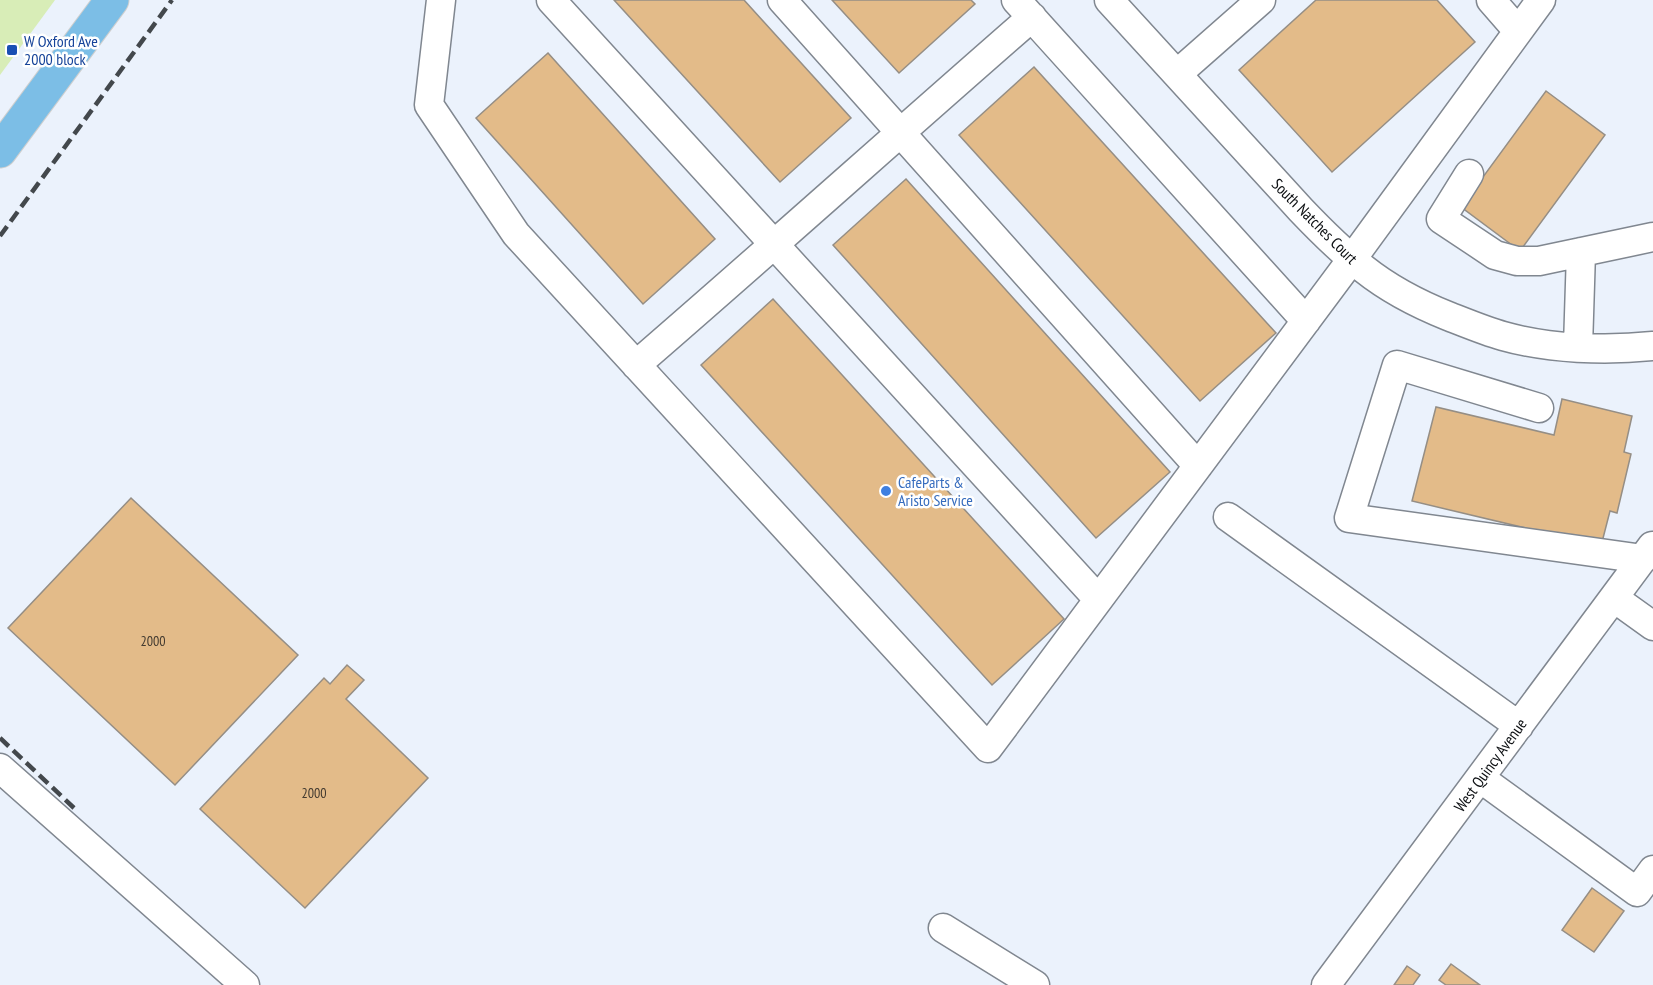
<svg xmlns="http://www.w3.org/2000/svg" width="1653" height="985" viewBox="0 0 1653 985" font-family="'PT Sans Narrow',sans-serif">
  <rect width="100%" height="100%" fill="#ebf2fc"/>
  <path fill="#d8edb7" d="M0,0H55L0,75Z"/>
  <path fill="#e3bb89" stroke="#958e85" stroke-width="1.5" d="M614,0H744L851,118L780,182Z
    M832,0H971L975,4L899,73Z
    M1316,0H1437L1475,42L1332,172L1239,70Z
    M548,53L715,239L643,304L476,118Z
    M1034,67L1276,333L1200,401L959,135Z
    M1546,91L1605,135L1520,251L1461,207Z
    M906,179L1170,472L1096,538L833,245Z
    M773,299L1064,619L992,685L701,365Z
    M1562,399L1632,416L1624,452L1631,454L1617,513L1610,511L1601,546L1412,501L1436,407L1554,435Z
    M131,498L298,655L175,785L8,628Z
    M347,665L364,680L346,699L428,778L305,908L200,809L324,678L330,684Z
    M1592,888L1624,911L1594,952L1562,930Z
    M1451,964L1480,985H1446L1439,980Z
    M1407,966L1420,975L1413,985H1394Z"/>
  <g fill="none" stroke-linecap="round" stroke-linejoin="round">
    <defs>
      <path id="minor" d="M441,0L429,105L516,234L988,748L1352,259L1541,0
        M551,0L1098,599
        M782,0L1198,466
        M1016,0L1306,321
        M1109,0L1301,210C1321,231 1341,251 1364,269C1389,289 1418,304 1448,316C1466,323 1485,331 1503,336C1549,349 1606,351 1653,346
        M1491,0L1518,31
        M1177,74L1261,0
        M1469,174L1441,219L1495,255L1517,261H1539L1653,237
        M1578,347L1581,252
        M636,365C769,250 899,133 1032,17
        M1539,408L1397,365L1349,518L1643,559
        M1228,517L1519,726
        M1614,598L1653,626
        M0,768L245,985
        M1480,778L1637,892L1653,870
        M943,928L1035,985
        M1326,985L1652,546"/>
      <path id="major" d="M0,151L112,0"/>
    </defs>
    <use href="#minor" stroke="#808790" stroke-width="31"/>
    <use href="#major" stroke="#cecfcf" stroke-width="35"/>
    <use href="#minor" stroke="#fff" stroke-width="28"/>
    <use href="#major" stroke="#7cbee6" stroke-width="33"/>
    <path stroke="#43484c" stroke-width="4.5" stroke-dasharray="12 6" stroke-linecap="butt" d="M0,236L172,0
      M0,738L74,808"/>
  </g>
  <rect fill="#1a4fb4" stroke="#fff" stroke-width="2" x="6" y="44" width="12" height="12" rx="3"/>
  <circle fill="#3f7fe0" stroke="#fff" stroke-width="2" cx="886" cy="491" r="6"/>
  <g text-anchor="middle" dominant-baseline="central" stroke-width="5" stroke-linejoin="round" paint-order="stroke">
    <g font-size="14" fill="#41392f">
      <text x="153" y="641">2000</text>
      <text x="314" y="793">2000</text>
    </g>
    <g font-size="16" fill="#164399" stroke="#fff" text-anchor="start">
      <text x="24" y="41">W Oxford Ave<tspan x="24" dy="18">2000 block</tspan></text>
    </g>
    <g font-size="16" fill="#0b0e11" stroke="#fff">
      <text transform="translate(1315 221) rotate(45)">South Natches Court</text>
      <text transform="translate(1490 765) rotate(-54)">West Quincy Avenue</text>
    </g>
    <g font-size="16" fill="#366cbe" stroke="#fff" text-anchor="start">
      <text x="898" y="482">CafeParts &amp;<tspan x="898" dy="18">Aristo Service</tspan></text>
    </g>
  </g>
</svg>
